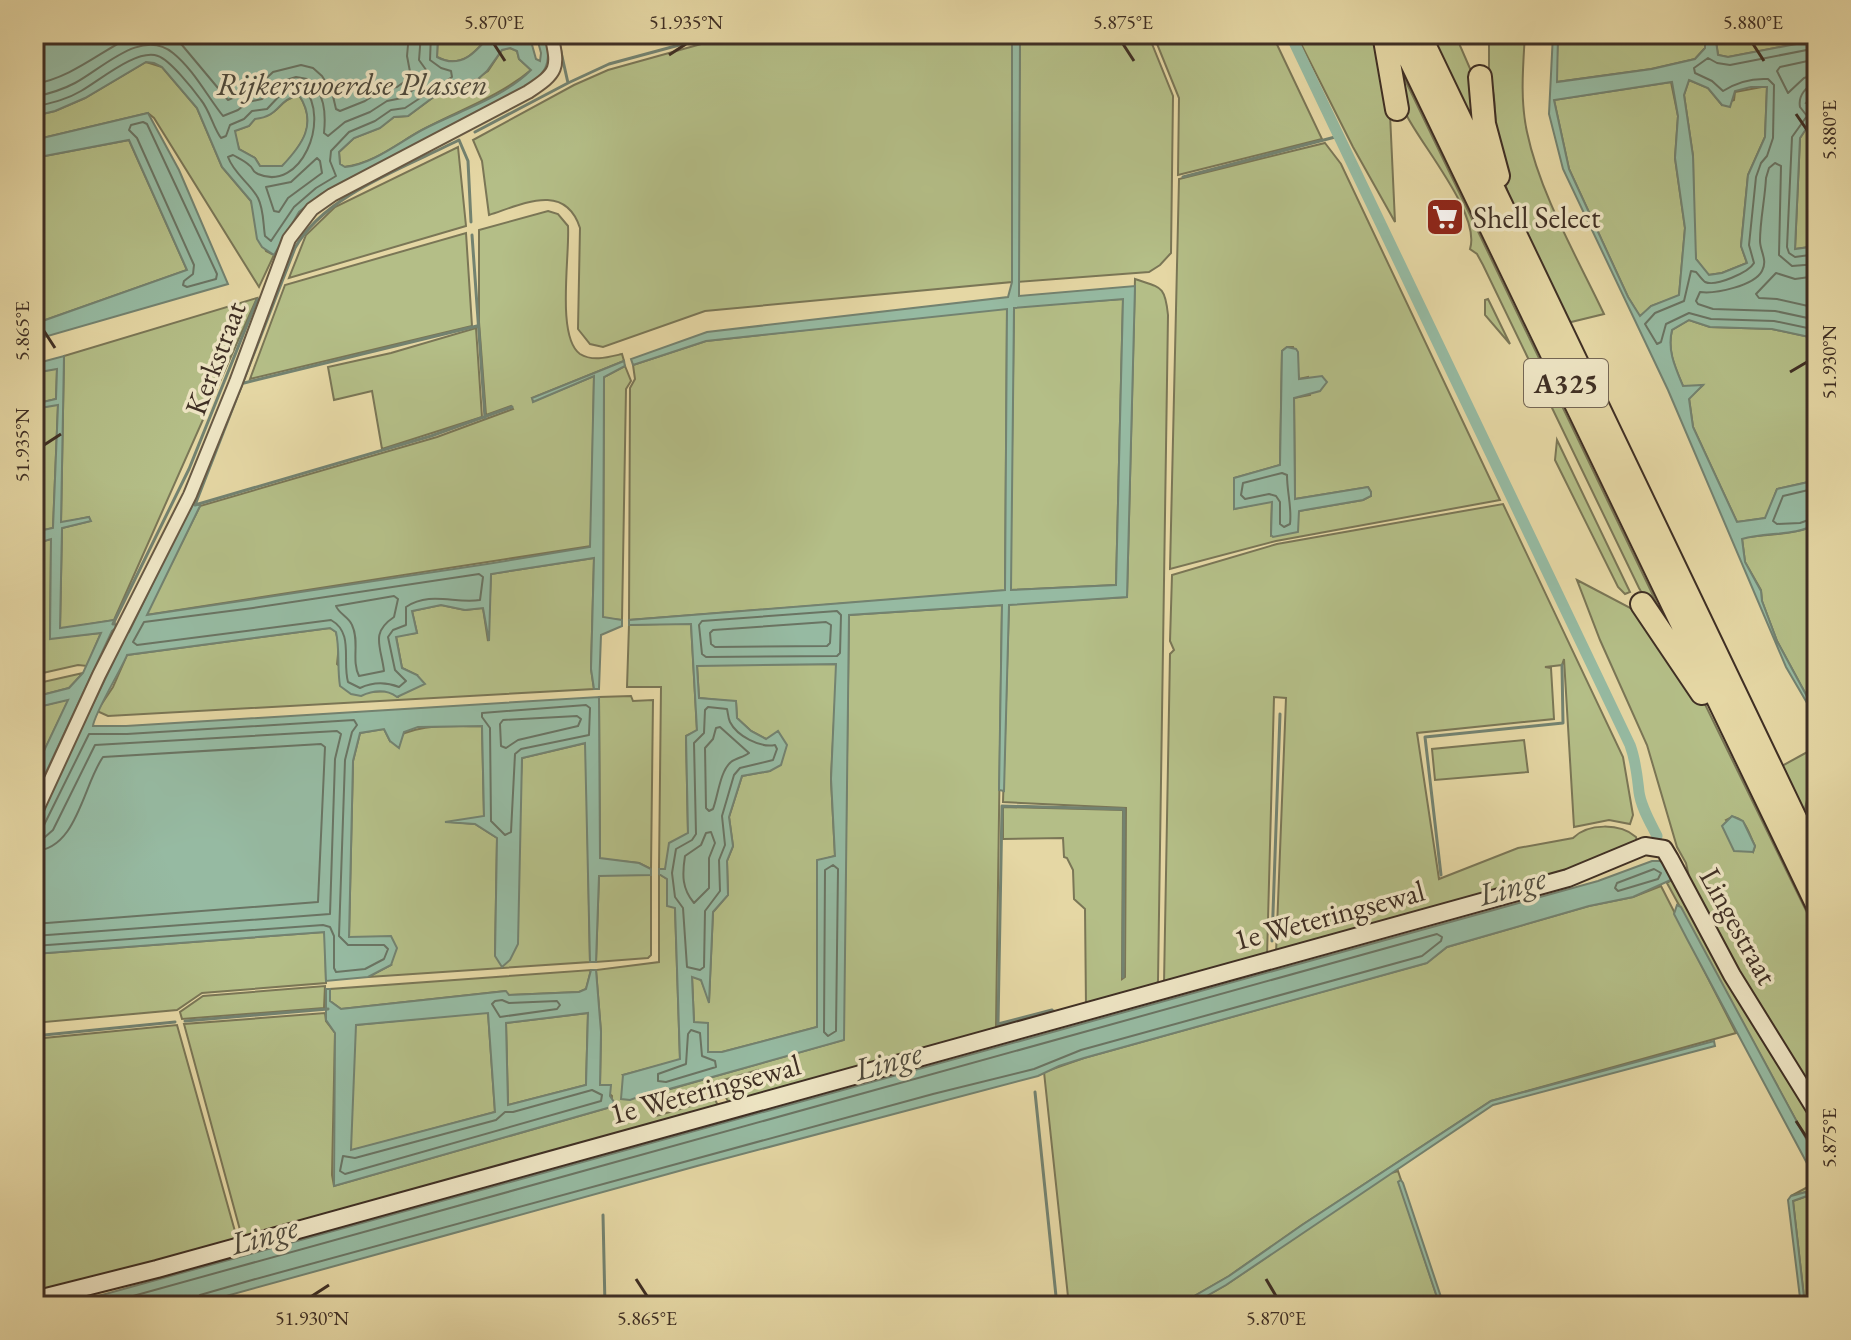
<svg xmlns="http://www.w3.org/2000/svg" width="1851" height="1340" viewBox="0 0 1851 1340" font-family="'EB Garamond',serif">
  <rect width="100%" height="100%" fill="#e5d7a4"/>
  <filter id="stains"><feTurbulence type="fractalNoise" baseFrequency=".0025" numOctaves="4"/><feColorMatrix values="0 0 0 0 .2 0 0 0 0 .09 0 0 0 0 .02 0 0 0 .5 -.17"/></filter>
  <radialGradient id="worn" r=".72"><stop offset=".6" stop-color="#630" stop-opacity="0"/><stop offset="1" stop-color="#630" stop-opacity=".3"/></radialGradient>
  <path fill="#b4be87" stroke="#7a7656" stroke-width="2" fill-rule="evenodd" d="M438,34H491C476,52 461,70 437,57Z
    M737,34H1012V282L705,311L603,347L590,344L578,329L580,228C565,182 523,204 489,215L482,161L473,140L574,85L608,70Z
    M1020,34H1148L1173,96L1171,253L1160,265L1149,272L1017,282Z
    M1153,34H1272L1322,139L1178,175L1179,98Z
    M1296,34H1376L1390,114L1395,222L1353,147Z
    M1431,34H1455L1475,80L1477,130Z
    M1489,34H1525C1523,67 1520,100 1527,132C1540,194 1577,257 1604,314L1567,323L1511,202L1499,165L1494,97L1489,68Z
    M1558,34H1705V48L1695,59L1651,69L1556,82Z
    M1715,34H1817V40L1728,57L1718,55Z
    M510,48L517,51L519,59L531,70C499,97 459,110 422,130C398,143 373,164 344,167L340,164L339,152L354,138L379,128L394,117L408,116L447,87L469,83L488,71L502,50Z
    M1396,61L1676,643L1655,616L1639,588L1483,265L1477,254L1470,249C1481,215 1422,146 1407,116C1399,101 1398,78 1396,61Z
    M146,62L162,67L197,108L222,167L251,201L266,251L274,255L259,287L154,118L148,113L34,140V116L55,111L85,98Z
    M1689,80L1708,88L1722,105L1734,100L1735,92L1767,86L1765,137L1748,175L1741,246L1747,263L1722,273L1708,275L1696,259L1694,241L1693,156L1684,95Z
    M1671,82L1678,116L1675,158L1685,228L1679,296L1651,306L1640,317L1628,297L1569,169L1554,100Z
    M299,95C318,124 303,144 283,166H260L255,158L239,149L234,131L249,126L255,118C281,116 276,101 299,95Z
    M1808,126L1817,128V246L1795,249L1800,138Z
    M129,140L187,270L34,324V158Z
    M1325,143L1341,164L1500,500L1276,541L1170,569L1179,179ZM1287,347H1293L1299,379L1308,377L1310,395L1294,398L1295,499L1368,487L1371,492V496L1363,500L1299,511L1271,535L1272,501L1234,509V478L1280,465L1282,351Z
    M458,147L466,226L289,278L306,235L335,207Z
    M548,211L558,214L568,226C570,255 556,337 580,354C593,362 609,357 622,354L624,361L532,398L534,401L594,376L591,546L146,615L200,506L437,437L513,409L511,406L486,415L479,322V230Z
    M466,233L472,326L250,379L285,285Z
    M1135,279C1161,288 1165,285 1168,315L1158,981L1156,987L1086,1006L1085,909L1074,899L1073,870L1067,858L1064,857L1063,838L1003,839V807L1123,810L1122,979L1125,977L1126,808L1003,802L1009,604L1127,597Z
    M1817,283V474L1813,481L1777,489L1766,518L1737,522L1693,427L1689,398L1702,386H1683C1675,367 1667,351 1672,330L1689,320L1710,327L1772,329L1814,338V284Z
    M257,298L114,620L60,629L62,528L90,521L89,517L61,523L64,356Z
    M1123,299L1116,585L1010,590L1014,307Z
    M1488,299L1491,305L1510,344L1485,315V300Z
    M1007,308L1005,591L629,620L630,388L635,379L633,365L706,341Z
    M476,328L482,417L382,449L372,391L334,400L328,367L391,353Z
    M625,366L631,381L626,389L622,620L603,618L604,377Z
    M57,368L56,399L34,404V373Z
    M58,404L53,528L34,532V409Z
    M1557,440L1630,592L1625,594L1618,587L1555,460Z
    M1503,504L1623,757L1633,815L1630,824L1609,820L1574,827L1564,659L1562,665L1545,667L1551,668L1554,719L1417,733L1439,879L1518,848L1573,838C1588,823 1620,823 1636,837L1637,842L1615,857L1276,954L1286,698L1274,697L1267,957L1164,984L1170,654L1174,650L1170,641L1172,575L1277,544Z
    M1817,524V622L1810,637L1814,647L1809,666L1816,702H1810L1777,641L1762,601L1761,590L1745,562L1742,538C1767,534 1796,535 1817,524Z
    M51,539L50,638L101,633L87,666L78,665L34,675V544Z
    M594,558L591,669L594,689L108,716L97,711L113,687L127,655L330,628L336,632L339,645L337,664L370,692L389,691L398,697L417,675L402,668L396,636L417,633L412,611L441,605L465,610L483,608L488,641L491,574Z
    M1577,580L1638,612L1698,690L1817,933V1104L1694,899L1686,863L1677,847L1647,745L1600,640ZM1732,817C1746,817 1749,835 1755,846L1753,852L1726,820Z
    M1002,605L996,1026L1053,1011L1052,1015L731,1106L725,1096L763,1085L758,1070L651,1101L656,1116L715,1099L718,1106L243,1241L184,1024L325,1013L326,1021L335,1033L332,1175L334,1186L611,1107L612,1096L600,1086L601,1032L596,970L659,962V874L667,879V905L675,907L680,1060L623,1075L646,1093L662,1089L663,1091L843,1040L849,615Z
    M691,623L697,731L686,736L688,833L665,869H659L661,687H627L629,625Z
    M837,664L831,779L835,856L817,861V1027L722,1052H708L694,1023L692,976L701,980L709,1000L713,912L728,895L727,861L733,846L729,817L742,776L770,771L766,739L751,731L737,718L736,702L699,698L697,665Z
    M83,673L69,688L34,697V684Z
    M631,696L633,701L653,700L651,869L639,863L600,859L599,697Z
    M69,699L34,772V708Z
    M482,726L484,817L451,822L475,824L497,838L495,956L519,816L522,758L586,743L590,962L368,977L391,965L349,938L353,761L360,733L384,729L390,741C418,722 450,727 482,726Z
    M1524,740L1528,772L1435,780L1432,749Z
    M1811,750L1817,753C1817,776 1806,794 1804,816L1780,767Z
    M599,875H651V955L648,958L596,962Z
    M1673,879L1817,1121V1159L1667,883Z
    M1661,886L1736,1033L1491,1101L1302,1225L1229,1276L1177,1306H1069L1044,1072L1084,1058L1426,963L1447,947L1589,906L1633,897Z
    M325,932L326,983L202,993L177,1010L34,1023V954Z
    M591,970L586,989L579,992L509,995L505,991L341,1009L330,1001V989Z
    M325,986L324,1008L182,1019L180,1012L203,996Z
    M488,1012L495,1112L350,1151L355,1025Z
    M588,1013L586,1085L508,1105L506,1023Z
    M177,1025L238,1242L34,1295V1039Z
    M1398,1171L1401,1180L1399,1182L1440,1306H1189L1226,1285L1388,1174Z
    M1817,1182V1306H1805L1793,1201L1807,1196L1806,1192L1791,1196Z"/>
  <path fill="#96baa2" stroke="#738270" stroke-width="2" fill-rule="evenodd" d="M34,34H438L437,57C461,70 476,52 491,34H529L536,59L540,61L541,53L536,34H545C553,65 546,75 519,91L321,194L299,212L274,255L262,247L257,239L251,201L222,167L197,108L162,67L154,63L146,62L85,98L55,111L34,116ZM510,48L517,51L519,59L531,70C502,99 458,111 422,130C398,143 373,164 345,167L340,164L339,152L354,138L380,128L394,117L408,116L447,87L478,79L487,71L502,50ZM299,95C318,124 302,145 282,166H260L255,158L239,149L235,131L249,126L255,119C281,116 276,100 299,95Z
    M1012,34H1020L1019,296L1135,286L1127,597L1009,605L1004,791L999,790L1002,605L849,615L844,1040L662,1091L661,1089L630,1100L621,1099L623,1075L680,1059L675,908L667,906V879L659,874V869H665L669,843L688,833L686,736L697,730L691,624L629,625V620L1005,590L1007,309L706,341L633,365L631,359L707,332L1008,297L1012,282ZM1123,299L1116,585L1011,590L1014,308ZM836,664L831,779L835,856L817,860V1027L722,1052H708V1023L694,1022L692,977L701,980L709,1003L713,912L728,895L727,861L733,846L729,817L742,776L770,771L781,765L787,745L778,731L766,739L751,731L737,718L736,701L699,698L697,666Z
    M1553,34H1558L1557,82L1652,69L1695,59L1705,48V34H1715L1718,55L1728,57L1817,40V88L1806,103L1817,107V128L1808,126L1800,138L1795,249L1817,246V283L1814,284V338L1772,329L1710,327L1689,320L1672,330C1667,350 1675,367 1683,386L1703,385L1689,399L1693,427L1737,522L1765,518L1777,489L1813,481L1817,474V524C1795,536 1767,532 1742,539L1745,562L1761,591L1762,601L1777,641L1810,702H1815L1809,666L1814,647L1810,637L1817,622V708H1810L1786,667L1668,390L1563,169L1549,114ZM1689,80L1708,88L1722,105L1730,107L1735,91L1751,87H1767L1765,137L1748,175L1741,246L1747,263L1722,273L1709,275L1696,259L1693,156L1684,95ZM1672,82L1678,116L1675,158L1685,228L1679,295L1651,306L1640,316L1628,297L1569,169L1554,100Z
    M148,113L179,170L228,284L34,340V324L187,270L129,140L34,158V140Z
    M1287,347L1296,349L1298,352L1299,379L1322,376L1327,382L1320,391L1294,398L1295,499L1368,487L1371,492V496L1363,500L1299,511L1298,532L1273,537L1271,535L1272,502L1234,509V478L1280,465L1282,351Z
    M64,356L61,522L89,517L91,521L62,528L60,628L114,620L116,628L112,631L34,798V772L68,700L34,708V697L69,688L83,673L101,633L50,639L51,539L34,544V532L53,528L58,405L34,409V404L56,399L57,369L34,373V364Z
    M624,361L625,366L604,377L603,617L622,620V626L601,635L599,689H594L591,669L594,558L491,574L489,641L483,608L465,610L441,605L412,611L417,633L396,637L402,668L417,675L425,684L397,697C386,689 374,690 361,696L351,694L340,686C337,668 340,650 336,632L330,628L127,655C121,670 94,714 93,726H126L599,697L600,858L639,863L651,869V875L599,876L596,962H590L585,743L522,758L518,944L510,960L502,967L495,956L497,838L475,824L445,822L484,816L482,726L418,727L404,732L399,748L390,741L384,729L360,733L353,761L349,937L391,936L397,948L391,965L368,977L326,981L324,932L34,954V826L125,638L123,636L126,631L129,632L193,501L200,506L147,615L487,564L590,547L594,376L533,402L532,398Z
    M1732,816L1743,821L1755,846L1753,852L1734,851L1722,826Z
    M1652,861H1664L1673,879L1633,897L1589,906L1447,947L1427,963L1084,1058L1059,1066L1038,1076L697,1166L190,1306H62L1490,911L1598,881Z
    M1677,905L1681,907L1817,1159V1182L1687,939L1674,914Z
    M591,970H596L601,1032L600,1085H611L610,1096L614,1102L611,1107L334,1186L335,1033L326,1020V989H330V1001L341,1009L506,991L509,995L579,992L586,989ZM488,1013L495,1112L351,1150L356,1025ZM588,1013L586,1085L508,1105L506,1023Z
    M1714,1041L1715,1046L1493,1105L1226,1285L1189,1306H1177L1229,1276L1302,1225L1491,1101Z
    M1401,1180L1403,1183L1444,1306H1440L1398,1182Z
    M1806,1192L1807,1196L1793,1201L1805,1306H1801L1788,1200L1791,1196Z"/>
  <g fill="none" stroke-linecap="round" stroke-linejoin="round">
    <path stroke="#6a7463" stroke-width="2" d="M163,34L182,45L228,100L256,88L273,72L301,65L313,68L322,76L332,92L336,109L340,111L365,101L382,90L397,87L411,77L407,56L409,34
      M1817,48L1730,65L1717,63L1708,58L1694,68L1695,73L1712,81L1723,91C1737,82 1750,78 1768,79L1774,85L1773,138L1767,156L1761,163L1756,177L1749,245L1754,263C1749,272 1716,287 1705,282C1702,280 1698,274 1696,272L1691,271L1684,301L1655,313L1645,324L1657,344L1661,342L1666,324L1689,313L1711,319L1774,321L1817,330
      M1817,59L1780,67L1777,71L1788,93L1804,78L1817,74
      M34,84C72,78 102,50 136,34
      M1817,84C1806,85 1798,96 1800,107L1807,116L1792,137L1787,247L1789,253L1795,257L1817,254
      M34,97C48,94 62,90 75,83C102,69 142,27 173,53C194,70 207,96 223,116L238,110L248,102L262,99L280,82L296,77L307,79C325,92 326,113 324,133L328,136L345,122L370,112L387,101L402,98L428,79L429,74L419,60L421,34
      M34,107C50,103 66,100 81,91C99,81 137,48 158,56C170,60 193,89 201,100C210,111 213,127 221,138L226,136L230,125L244,119L252,111L267,109L283,92L297,87L304,88C331,119 301,193 258,174C250,170 255,169 249,165C245,161 238,158 233,155L228,157C234,174 250,183 258,198C264,210 263,224 265,236L271,241L294,207L316,188L336,176L330,161L331,151L349,132L375,121L391,110L405,108L452,77L451,71L441,68L430,60L431,34
      M143,122L147,124L217,274L216,279L187,287L183,285L184,281L193,274L194,265L137,138L129,130L131,125Z
      M317,158L320,161L322,173L288,198L279,212L274,211L266,187L291,182Z
      M1817,264L1792,266L1779,255L1781,166L1775,163L1769,168L1766,178C1765,199 1760,220 1760,241C1760,251 1768,260 1762,271C1754,286 1715,294 1700,292L1696,301L1698,304L1713,309L1775,311L1817,320
      M1817,276L1795,279L1776,273L1756,294L1759,298L1777,299L1817,308
      M1282,473L1287,475C1287,493 1292,507 1290,524L1284,527L1280,524V502L1276,496L1269,494L1245,499L1241,495L1243,483Z
      M1817,488L1783,496L1773,521L1777,524L1800,523L1817,517
      M479,574L483,577L480,600C455,604 430,591 406,607V625L393,630L388,637L395,670L406,681L399,687C386,682 373,682 360,688L348,682C342,660 354,633 331,620L137,645L133,642L144,622L253,608Z
      M394,596L398,599L394,617C370,633 381,646 384,671L359,676C351,660 360,642 352,625C349,617 339,614 336,606Z
      M837,611L841,615L840,653L837,656L706,657L702,654L699,625L702,621Z
      M826,622L831,625L830,643L827,646L715,647L711,644L710,633L713,630Z
      M586,705L590,708L589,735L521,749L515,754L511,832L505,835L491,821L490,728L482,717V713Z
      M708,707L727,709C728,713 728,718 730,722C737,736 760,748 775,745L777,749L773,760L740,768L734,775L722,816L725,845L719,860L720,891L705,911L704,967L700,970L687,967L683,908L675,897L672,873L676,849L692,840L696,834L694,743L704,733L705,710Z
      M577,716L581,719L578,726L518,740L506,748L501,746L500,724L503,720Z
      M720,727L749,753C744,757 736,758 731,762C720,771 718,796 713,809L709,811L706,808L705,748L713,739L716,728Z
      M34,829L43,827L89,734H127L354,720L357,725L352,732L345,760L339,936L348,945H384L388,949L384,959L365,969L336,972L334,968V936L330,927L323,925L34,946
      M711,832L715,843L709,858V888L694,903C682,889 682,875 685,856L701,845L706,833Z
      M34,839L45,837L53,830L95,745L337,731L341,734L335,759L330,914L34,936
      M34,851C77,850 83,785 103,757L321,744L325,747L318,902L34,924
      M833,865L838,869L836,1031L828,1036L824,1032L825,870Z
      M1654,869L1661,873L1658,879L1618,891L1615,888L1617,883Z
      M502,1000L509,1003L557,1001L560,1005L557,1009L500,1017L492,1004L495,1001Z
      M691,1030L700,1033L702,1056L715,1061L716,1067L666,1082L658,1081V1074L686,1064L688,1034Z
      M592,1090L602,1095L601,1101L345,1174L340,1171L343,1156L355,1158L496,1120L505,1112H513Z
      M97,1306L1437,934L1442,937L1441,941L1422,956L1081,1050L1034,1069L933,1094L252,1280L200,1295L195,1300V1306"/>
    <path stroke="#738270" stroke-width="3" d="M559,43L568,83
      M475,132L568,83L609,64L720,34
      M1183,177L1339,136
      M472,235L485,418
      M244,383L477,326
      M195,505L295,248C324,195 406,167 459,140L468,161L471,222
      M195,505L431,436L512,407
      M113,624L189,469L257,300L261,298
      M1441,875L1425,737L1563,723L1562,665
      M1272,941L1280,714
      M1052,1010L998,1024L1002,806L1124,809L1123,977
      M185,1021L328,1009
      M34,1036L175,1022
      M1035,1092L1057,1306
      M603,1215L605,1306"/>
    <path stroke="#96baa2" stroke-width="11" d="M1290,34L1630,745C1636,761 1637,775 1639,792C1641,807 1650,822 1657,836"/>
    <defs>
      <path id="street" d="M1817,794V813
        M34,816L99,675L190,495L236,382L289,239L312,209L332,195L528,92C558,72 559,69 551,34"/>
      <path id="secondary" d="M34,1300L157,1269L1568,878L1645,846L1664,849L1670,859L1732,975L1817,1112"/>
      <path id="highway" d="M1384,34L1397,109
        M1398,34L1817,904
        M1419,34L1817,864
        M1480,77L1484,124L1498,176
        M1642,604L1702,693"/>
    </defs>
    <use href="#street" stroke="#685944" stroke-width="16"/>
    <use href="#secondary" stroke="#3f2f24" stroke-width="20"/>
    <use href="#highway" stroke="#3f2f24" stroke-width="26"/>
    <use href="#street" stroke="#eee5c4" stroke-width="12"/>
    <use href="#secondary" stroke="#eee5c4" stroke-width="16"/>
    <use href="#highway" stroke="#e5d7a4" stroke-width="22"/>
  </g>
  <path fill="none" stroke="#3f2f24" stroke-width="3" d="M494,44L505,61M1123,44L1134,61M1753,44L1764,61M669,55L686,44M1796,114L1807,130M44,331L55,348M1790,372L1807,362M44,445L61,434M1796,1121L1807,1138M636,1279L647,1296M1266,1279L1276,1296M312,1296L329,1285"/>
  <defs>
    <symbol id="supermarket-square" viewBox="-11 -11 22 22"><rect x="-9" y="-9" width="18" height="18" rx="4" fill="#8f2418" stroke="#eee5c4"/><path d="M-6-5.5h2.5l.6 2H6L4.5 2H-2.5L-4.4-4H-6ZM-1.5 3.2a1.3 1.3 0 1 0 .1 0ZM3 3.2a1.3 1.3 0 1 0 .1 0Z" fill="#fff"/></symbol>
  </defs>
  <g fill-rule="evenodd">
    <use href="#supermarket-square" x="1423" y="195" width="44" height="44"/>
  </g>
  <g text-anchor="middle" dominant-baseline="central" stroke-width="7" stroke-linejoin="round" paint-order="stroke">
    <rect fill="#eee5c4" stroke="#746654" stroke-width="2" x="1524" y="359" width="84" height="48" rx="6"/>
    <g font-size="28" font-weight="bold" fill="#3f2f24">
      <text x="1566" y="383">A325</text>
    </g>
    <g font-size="30" fill="#3f2f24" stroke="#eee5c4" text-anchor="start">
      <text x="1473" y="217">Shell Select</text>
    </g>
    <g font-size="30" fill="#3f2f24" stroke="#eee5c4">
      <text transform="translate(215 358) rotate(-69)">Kerkstraat</text>
      <text transform="translate(1329 915) rotate(-15)">1e Weteringsewal</text>
      <text transform="translate(1739 926) rotate(61)">Lingestraat</text>
      <text transform="translate(705 1089) rotate(-15)">1e Weteringsewal</text>
    </g>
    <g font-size="32" font-style="italic" fill="#504b3d" stroke="#eee5c4">
      <text x="352" y="84">Rijkerswoerdse Plassen</text>
      <text transform="translate(1512 886) rotate(-16)">Linge</text>
      <text transform="translate(888 1061) rotate(-16)">Linge</text>
      <text transform="translate(264 1235) rotate(-16)">Linge</text>
    </g>
  </g>
  <rect width="1851" height="1340" fill="none" stroke="#e5d7a4" stroke-width="88"/>
  <rect x="44" y="44" width="1763" height="1252" fill="none" stroke="#3f2f24" stroke-width="3"/>
  <g font-size="20" text-anchor="middle" fill="#3f2f24">
    <text x="494" y="29">5.870°E</text>
    <text x="686" y="29">51.935°N</text>
    <text x="1123" y="29">5.875°E</text>
    <text x="1753" y="29">5.880°E</text>
    <text transform="translate(1829 130) rotate(-90)" y="7">5.880°E</text>
    <text transform="translate(22 331) rotate(-90)" y="7">5.865°E</text>
    <text transform="translate(1829 362) rotate(-90)" y="7">51.930°N</text>
    <text transform="translate(22 445) rotate(-90)" y="7">51.935°N</text>
    <text transform="translate(1829 1138) rotate(-90)" y="7">5.875°E</text>
    <text x="312" y="1325">51.930°N</text>
    <text x="647" y="1325">5.865°E</text>
    <text x="1276" y="1325">5.870°E</text>
  </g>
  <rect width="100%" height="100%" filter="url(#stains)"/>
  <rect width="100%" height="100%" fill="url(#worn)"/>
</svg>
